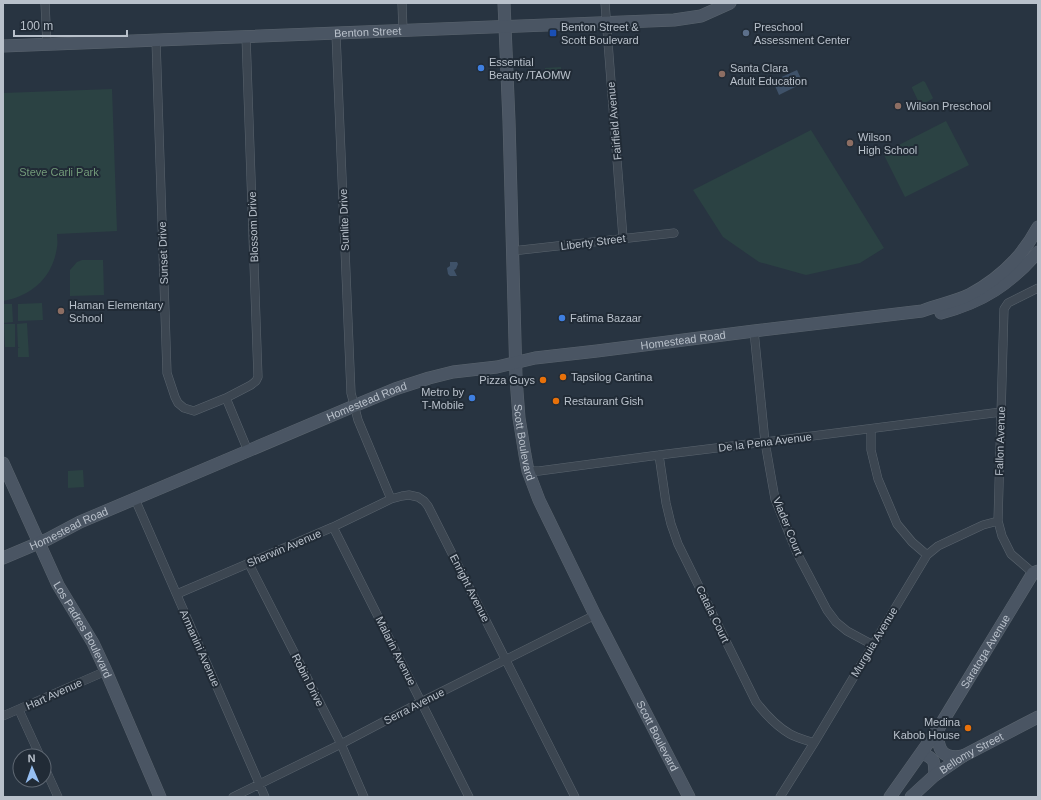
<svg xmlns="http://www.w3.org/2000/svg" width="1041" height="800" viewBox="0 0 1041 800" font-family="Arial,sans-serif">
  <rect width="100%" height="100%" fill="#283441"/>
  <path fill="#2b4243" d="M561,67L562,80H545V68Z
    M923,81L925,82L933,98L932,99L921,105H920L912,88V87Z
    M112,89L117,231L57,234C57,238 58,243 57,247C53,277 32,296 3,301V93Z
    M946,121L969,165L905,197L883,153Z
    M811,130L884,248L860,263L806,275L759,262L723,237L693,190Z
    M82,260H103L104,295L70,296V270L77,262Z
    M42,303L43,320L18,321V304Z
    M3,304H12L13,322L3,323Z
    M27,323L29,357H18V348L20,347H18L17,324Z
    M4,324H15V347H5Z
    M83,470L84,487L68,488V471Z"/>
  <path fill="#3f5269" d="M797,70L803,83L779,95L773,81Z
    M450,262H457L458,264L456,269L454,270L457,276H450L448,274L447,268L450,266Z"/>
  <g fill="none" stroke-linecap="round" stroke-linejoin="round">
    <defs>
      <path id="street" d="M45,3L47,45
        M402,3L403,31
        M605,3L623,238
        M336,34L351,393L358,420L391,499
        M156,40L167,373L175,397L178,403L184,408L194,411L226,398L251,385L256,381L258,377L246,36
        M512,251L674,233
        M754,331L765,442L775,499L797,553L827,610L836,622L847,631L873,645
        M226,398L248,451
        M871,429V450L878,479L897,524L912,542L927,555
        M659,455L666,503L671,524L678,544L756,702C766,715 776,726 790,734C797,738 806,740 814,743
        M528,471H539L659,455L765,442L1001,412
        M135,499L265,797
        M333,527L469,797
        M249,564L341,744L364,797
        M1033,573L1011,554L1002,536L998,521L1004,309L1008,303L1038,288
        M177,594L333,527L391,499L402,496L409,495L418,497L424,501L428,506L575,797
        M19,710L40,756
        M3,716L106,671
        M44,766L58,797
        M233,797L341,744L421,702L595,615
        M780,797L814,743L927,555L938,546L983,525L998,521"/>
      <g id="secondary">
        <path id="s1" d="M504,3L509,121L516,378L519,418L525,455L528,471L539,500L595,615L689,797"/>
        <path id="s2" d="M3,46L674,20L701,16L730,3"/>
        <path d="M941,313C983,302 1010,284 1038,252"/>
        <path id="s3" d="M3,463L58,585L93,643L106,671L160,797"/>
        <path id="s4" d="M3,558L48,539L80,522L354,406L395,389L429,378L453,372L497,367L535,358L597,351L754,331L922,311C937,305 954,302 969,295C986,286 1002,274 1015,260C1024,250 1032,238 1038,227"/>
        <path d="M938,729C937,748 941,760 963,756"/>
        <path d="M922,753C936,760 934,760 935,775"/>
        <path id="s5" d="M890,797L938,729L1033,573L1038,571"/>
        <path id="s6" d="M911,797L935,775L963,756L1038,717"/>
      </g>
    </defs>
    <use href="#street" stroke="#5a646e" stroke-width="9"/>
    <use href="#secondary" stroke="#5a646e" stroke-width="13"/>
    <use href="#street" stroke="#3c4651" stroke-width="8"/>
    <use href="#secondary" stroke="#4a5563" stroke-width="12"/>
  </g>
  <rect fill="#1a4fb4" stroke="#212b36" stroke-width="1.5" x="549" y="29" width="8" height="8" rx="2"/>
  <circle fill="#5c6f8a" stroke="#212b36" stroke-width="1.5" cx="746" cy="33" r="4"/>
  <g fill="#3f7fe0" stroke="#212b36" stroke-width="1.5">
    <circle cx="481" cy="68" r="4"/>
    <circle cx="562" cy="318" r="4"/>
    <circle cx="472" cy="398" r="4"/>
  </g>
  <g fill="#8d6e63" stroke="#212b36" stroke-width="1.5">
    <circle cx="722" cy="74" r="4"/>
    <circle cx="898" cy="106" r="4"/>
    <circle cx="850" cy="143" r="4"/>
    <circle cx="61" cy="311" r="4"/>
  </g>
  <g fill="#e8710a" stroke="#212b36" stroke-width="1.5">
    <circle cx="563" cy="377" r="4"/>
    <circle cx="543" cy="380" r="4"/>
    <circle cx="556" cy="401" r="4"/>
    <circle cx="968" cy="728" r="4"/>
  </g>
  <g text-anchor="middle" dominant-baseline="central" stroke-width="4" stroke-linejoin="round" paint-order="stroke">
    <g font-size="11" fill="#b9c1cb" stroke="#212b36" text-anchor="start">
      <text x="561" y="27">Benton Street &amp;<tspan x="561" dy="13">Scott Boulevard</tspan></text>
      <text x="754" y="27">Preschool<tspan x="754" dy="13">Assessment Center</tspan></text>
      <text x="489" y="62">Essential<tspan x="489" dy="13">Beauty /TAOMW</tspan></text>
      <text x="730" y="68">Santa Clara<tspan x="730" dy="13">Adult Education</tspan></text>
      <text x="906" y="106">Wilson Preschool</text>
      <text x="858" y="137">Wilson<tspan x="858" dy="13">High School</tspan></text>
      <text x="69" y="305">Haman Elementary<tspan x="69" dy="13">School</tspan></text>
      <text x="570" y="318">Fatima Bazaar</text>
      <text x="571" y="377">Tapsilog Cantina</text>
      <text x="535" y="380" text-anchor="end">Pizza Guys</text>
      <text x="464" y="392" text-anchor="end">Metro by<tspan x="464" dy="13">T-Mobile</tspan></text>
      <text x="564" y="401">Restaurant Gish</text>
      <text x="960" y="722" text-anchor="end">Medina<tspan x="960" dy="13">Kabob House</tspan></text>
    </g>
    <g font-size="11" fill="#b9c1cb" stroke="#212b36">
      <text stroke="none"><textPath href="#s2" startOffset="365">Benton Street</textPath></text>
      <text transform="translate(614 121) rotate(-95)">Fairfield Avenue</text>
      <text transform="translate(344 220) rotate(-92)">Sunlite Drive</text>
      <text transform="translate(253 227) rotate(-92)">Blossom Drive</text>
      <text transform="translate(593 242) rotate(-7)">Liberty Street</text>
      <text transform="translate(163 253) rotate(-92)">Sunset Drive</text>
      <text stroke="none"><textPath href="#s4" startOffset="720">Homestead Road</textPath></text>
      <text stroke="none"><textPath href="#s4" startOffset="396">Homestead Road</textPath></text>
      <text transform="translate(1000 441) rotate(-88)">Fallon Avenue</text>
      <text stroke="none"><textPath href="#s1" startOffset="440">Scott Boulevard</textPath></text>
      <text transform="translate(765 442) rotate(-7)">De la Pena Avenue</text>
      <text transform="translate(788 526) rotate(68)">Viader Court</text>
      <text stroke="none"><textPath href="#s4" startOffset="72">Homestead Road</textPath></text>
      <text transform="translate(284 548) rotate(-23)">Sherwin Avenue</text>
      <text transform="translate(470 588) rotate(63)">Enright Avenue</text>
      <text transform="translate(713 614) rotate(64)">Catala Court</text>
      <text stroke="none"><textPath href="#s3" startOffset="185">Los Padres Boulevard</textPath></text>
      <text transform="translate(874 642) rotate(-59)">Murguia Avenue</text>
      <text transform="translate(200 648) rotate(66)">Armanini Avenue</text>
      <text transform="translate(396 651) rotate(63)">Malarin Avenue</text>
      <text stroke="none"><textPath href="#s5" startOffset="174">Saratoga Avenue</textPath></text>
      <text transform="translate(308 680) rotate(63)">Robin Drive</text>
      <text transform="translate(54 694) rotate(-24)">Hart Avenue</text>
      <text transform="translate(414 706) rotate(-27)">Serra Avenue</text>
      <text stroke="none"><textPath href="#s1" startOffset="764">Scott Boulevard</textPath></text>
      <text stroke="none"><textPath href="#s6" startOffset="75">Bellomy Street</textPath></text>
    </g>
    <g font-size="11" fill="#729a79" stroke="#212b36">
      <text x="59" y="172">Steve Carli Park</text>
    </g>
  </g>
  <rect width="1041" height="800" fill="none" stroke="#b9c1cb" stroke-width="8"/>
  <g transform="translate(32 768) rotate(358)"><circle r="19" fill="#212b36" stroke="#5e6772"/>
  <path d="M0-3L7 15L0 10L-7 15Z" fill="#96bff2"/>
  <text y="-6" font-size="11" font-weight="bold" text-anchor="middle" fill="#b9c1cb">N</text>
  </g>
  <path d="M14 30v6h113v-6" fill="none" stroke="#b9c1cb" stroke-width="2"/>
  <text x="20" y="30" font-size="12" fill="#b9c1cb" stroke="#212b36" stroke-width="3" paint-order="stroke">100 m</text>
</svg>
